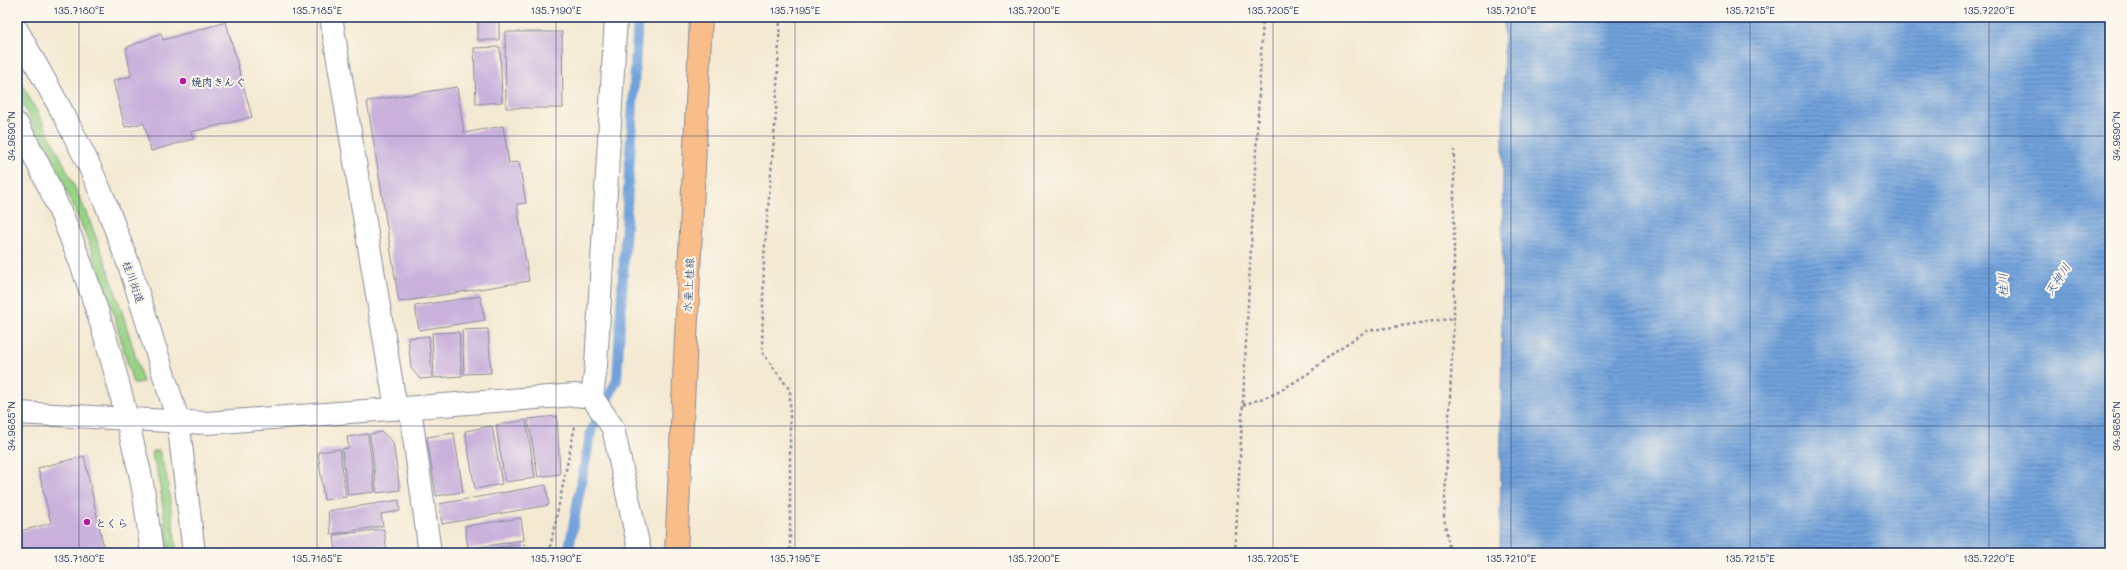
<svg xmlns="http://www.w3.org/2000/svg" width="2127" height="570" viewBox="0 0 2127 570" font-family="Mali,'Klee One',sans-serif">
  <defs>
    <pattern id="water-rules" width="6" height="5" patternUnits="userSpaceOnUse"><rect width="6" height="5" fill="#71a2db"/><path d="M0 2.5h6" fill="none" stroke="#5c84b5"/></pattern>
  </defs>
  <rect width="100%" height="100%" fill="#fbf7ec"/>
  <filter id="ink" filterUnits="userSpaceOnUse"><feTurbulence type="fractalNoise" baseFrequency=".025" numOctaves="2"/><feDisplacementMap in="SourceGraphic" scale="8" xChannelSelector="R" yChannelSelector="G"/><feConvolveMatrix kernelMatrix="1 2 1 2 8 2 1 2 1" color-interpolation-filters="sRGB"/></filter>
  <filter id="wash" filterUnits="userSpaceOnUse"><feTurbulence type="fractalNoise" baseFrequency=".012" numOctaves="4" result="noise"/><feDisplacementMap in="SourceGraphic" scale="16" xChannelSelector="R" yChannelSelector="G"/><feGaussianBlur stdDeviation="0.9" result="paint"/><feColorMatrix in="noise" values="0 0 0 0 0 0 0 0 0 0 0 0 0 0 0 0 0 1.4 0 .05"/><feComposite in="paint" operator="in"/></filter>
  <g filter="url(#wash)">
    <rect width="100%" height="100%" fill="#f4e9d2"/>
    <path fill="#98d285" stroke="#5a8072" d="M17,75C46,128 76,183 97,240C115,286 129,334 143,382L133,384L114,315L88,240L62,182L17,93Z
      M159,450L167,478L177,553H169L159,478L151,452Z"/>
    <path fill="url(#water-rules)" stroke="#46689c" d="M1504,17H2110V553H1500Z"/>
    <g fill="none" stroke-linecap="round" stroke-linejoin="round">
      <path stroke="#71a2db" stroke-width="10" d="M568,553L591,431L617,380L638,17"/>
    </g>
    <g id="blocks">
      <path fill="#c9b1dc" d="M478,17H499V40H478Z
        M226,22L252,117L191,132L193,139L151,151L144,123L125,127L113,81L131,76L126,48L161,33L163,40Z
        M505,32H562L563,108H506Z
        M500,47L502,102L476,104L474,48Z
        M457,87L464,133L503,126L509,163L519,162L526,203L517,204L529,281L399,302L367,101Z
        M480,296L485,320L419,330L415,306Z
        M488,329L491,373L464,374L462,330Z
        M459,332L462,376L434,378L432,333Z
        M429,336L432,378L420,379L411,368L408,338Z
        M557,416L560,474L538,477L528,419Z
        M526,420L535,478L505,482L496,425Z
        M492,426L502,484L475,489L465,431Z
        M382,432L393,442L400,490L377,493L370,434Z
        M454,433L463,492L436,496L427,437Z
        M368,434L375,492L348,495L342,449L349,448L347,437Z
        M340,449L346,497L324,500L318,452Z
        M84,456L105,553H17V532L51,523L38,468Z
        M546,485L549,505L442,524L439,504Z
        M399,500L400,511L381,514L383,526L331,534L328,511Z
        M521,518L524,540L468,549L465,526Z
        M384,529L387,553H336L334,535Z
        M525,544L526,553H470V551Z"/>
    </g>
  </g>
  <g filter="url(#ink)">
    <use href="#blocks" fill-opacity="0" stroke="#888c98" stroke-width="1"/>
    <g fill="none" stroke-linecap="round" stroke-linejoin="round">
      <defs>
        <path id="minor" d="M331,17L396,409
          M17,30L65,117L88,163L106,204L130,268L178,420L194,553
          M17,124C69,216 103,317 127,419C131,439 137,458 141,478C146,503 148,528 152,553
          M592,397L596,366L616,17
          M410,408L430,553
          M17,413L207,423L575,395L592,397L613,428L640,553"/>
        <path id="major" d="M676,553L701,17"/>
      </defs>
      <use href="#minor" stroke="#888c98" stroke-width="24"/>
      <use href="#major" stroke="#888c98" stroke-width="24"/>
      <path stroke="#888c98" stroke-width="2.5" stroke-dasharray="3 3" stroke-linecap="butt" d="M780,17L776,113L764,257L762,352L790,390V553
        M1243,405L1275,394L1309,373L1337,350L1366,331L1454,318
        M549,553L575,426
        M1235,553L1263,17
        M1450,553L1444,517L1454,318V150"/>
      <use href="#minor" stroke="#fff" stroke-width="22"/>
      <use href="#major" stroke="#f9bd89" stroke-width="22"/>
    </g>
  </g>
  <path fill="none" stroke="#1b2f5e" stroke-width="1" stroke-opacity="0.45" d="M79,17V553M317,17V553M556,17V553M795,17V553M1034,17V553M1273,17V553M1511,17V553M1750,17V553M1989,17V553M17,136H2110M17,426H2110"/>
  <g fill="#b5179e" stroke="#fbf7ec" stroke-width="1.5">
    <circle cx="183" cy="81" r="4"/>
    <circle cx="87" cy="522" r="4"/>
  </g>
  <g text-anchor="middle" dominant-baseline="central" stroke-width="4" stroke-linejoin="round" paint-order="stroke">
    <g font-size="11" font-weight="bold" fill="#1b2f5e" stroke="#fbf7ec" text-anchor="start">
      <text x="191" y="81">焼肉きんぐ</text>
      <text x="95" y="522">とくら</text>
    </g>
    <g font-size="11" fill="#1b2f5e" stroke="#fbf7ec">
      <text transform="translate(134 282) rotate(71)">桂川街道</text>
      <text transform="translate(688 285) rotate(-87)">水垂上桂線</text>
    </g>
    <g font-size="12" font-style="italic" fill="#39578a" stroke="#fbf7ec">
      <text transform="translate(2057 279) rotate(-57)">天神川</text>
      <text transform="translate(2002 285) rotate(-92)">桂川</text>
    </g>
  </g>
  <rect width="2127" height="570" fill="none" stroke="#fbf7ec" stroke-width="44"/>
  <rect x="22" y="22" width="2083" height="526" fill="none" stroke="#1b2f5e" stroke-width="1.5"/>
  <g font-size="10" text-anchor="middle" fill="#1b2f5e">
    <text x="79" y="14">135.7180°E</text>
    <text x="317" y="14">135.7185°E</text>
    <text x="556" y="14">135.7190°E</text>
    <text x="795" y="14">135.7195°E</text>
    <text x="1034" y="14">135.7200°E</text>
    <text x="1273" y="14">135.7205°E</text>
    <text x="1511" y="14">135.7210°E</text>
    <text x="1750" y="14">135.7215°E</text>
    <text x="1989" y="14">135.7220°E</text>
    <text transform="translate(11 136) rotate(-90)" y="4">34.9690°N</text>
    <text transform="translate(2116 136) rotate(-90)" y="4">34.9690°N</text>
    <text transform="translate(11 426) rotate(-90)" y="4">34.9685°N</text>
    <text transform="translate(2116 426) rotate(-90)" y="4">34.9685°N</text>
    <text x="79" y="562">135.7180°E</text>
    <text x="317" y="562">135.7185°E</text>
    <text x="556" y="562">135.7190°E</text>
    <text x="795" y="562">135.7195°E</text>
    <text x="1034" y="562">135.7200°E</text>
    <text x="1273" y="562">135.7205°E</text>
    <text x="1511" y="562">135.7210°E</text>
    <text x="1750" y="562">135.7215°E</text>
    <text x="1989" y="562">135.7220°E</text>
  </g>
</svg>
